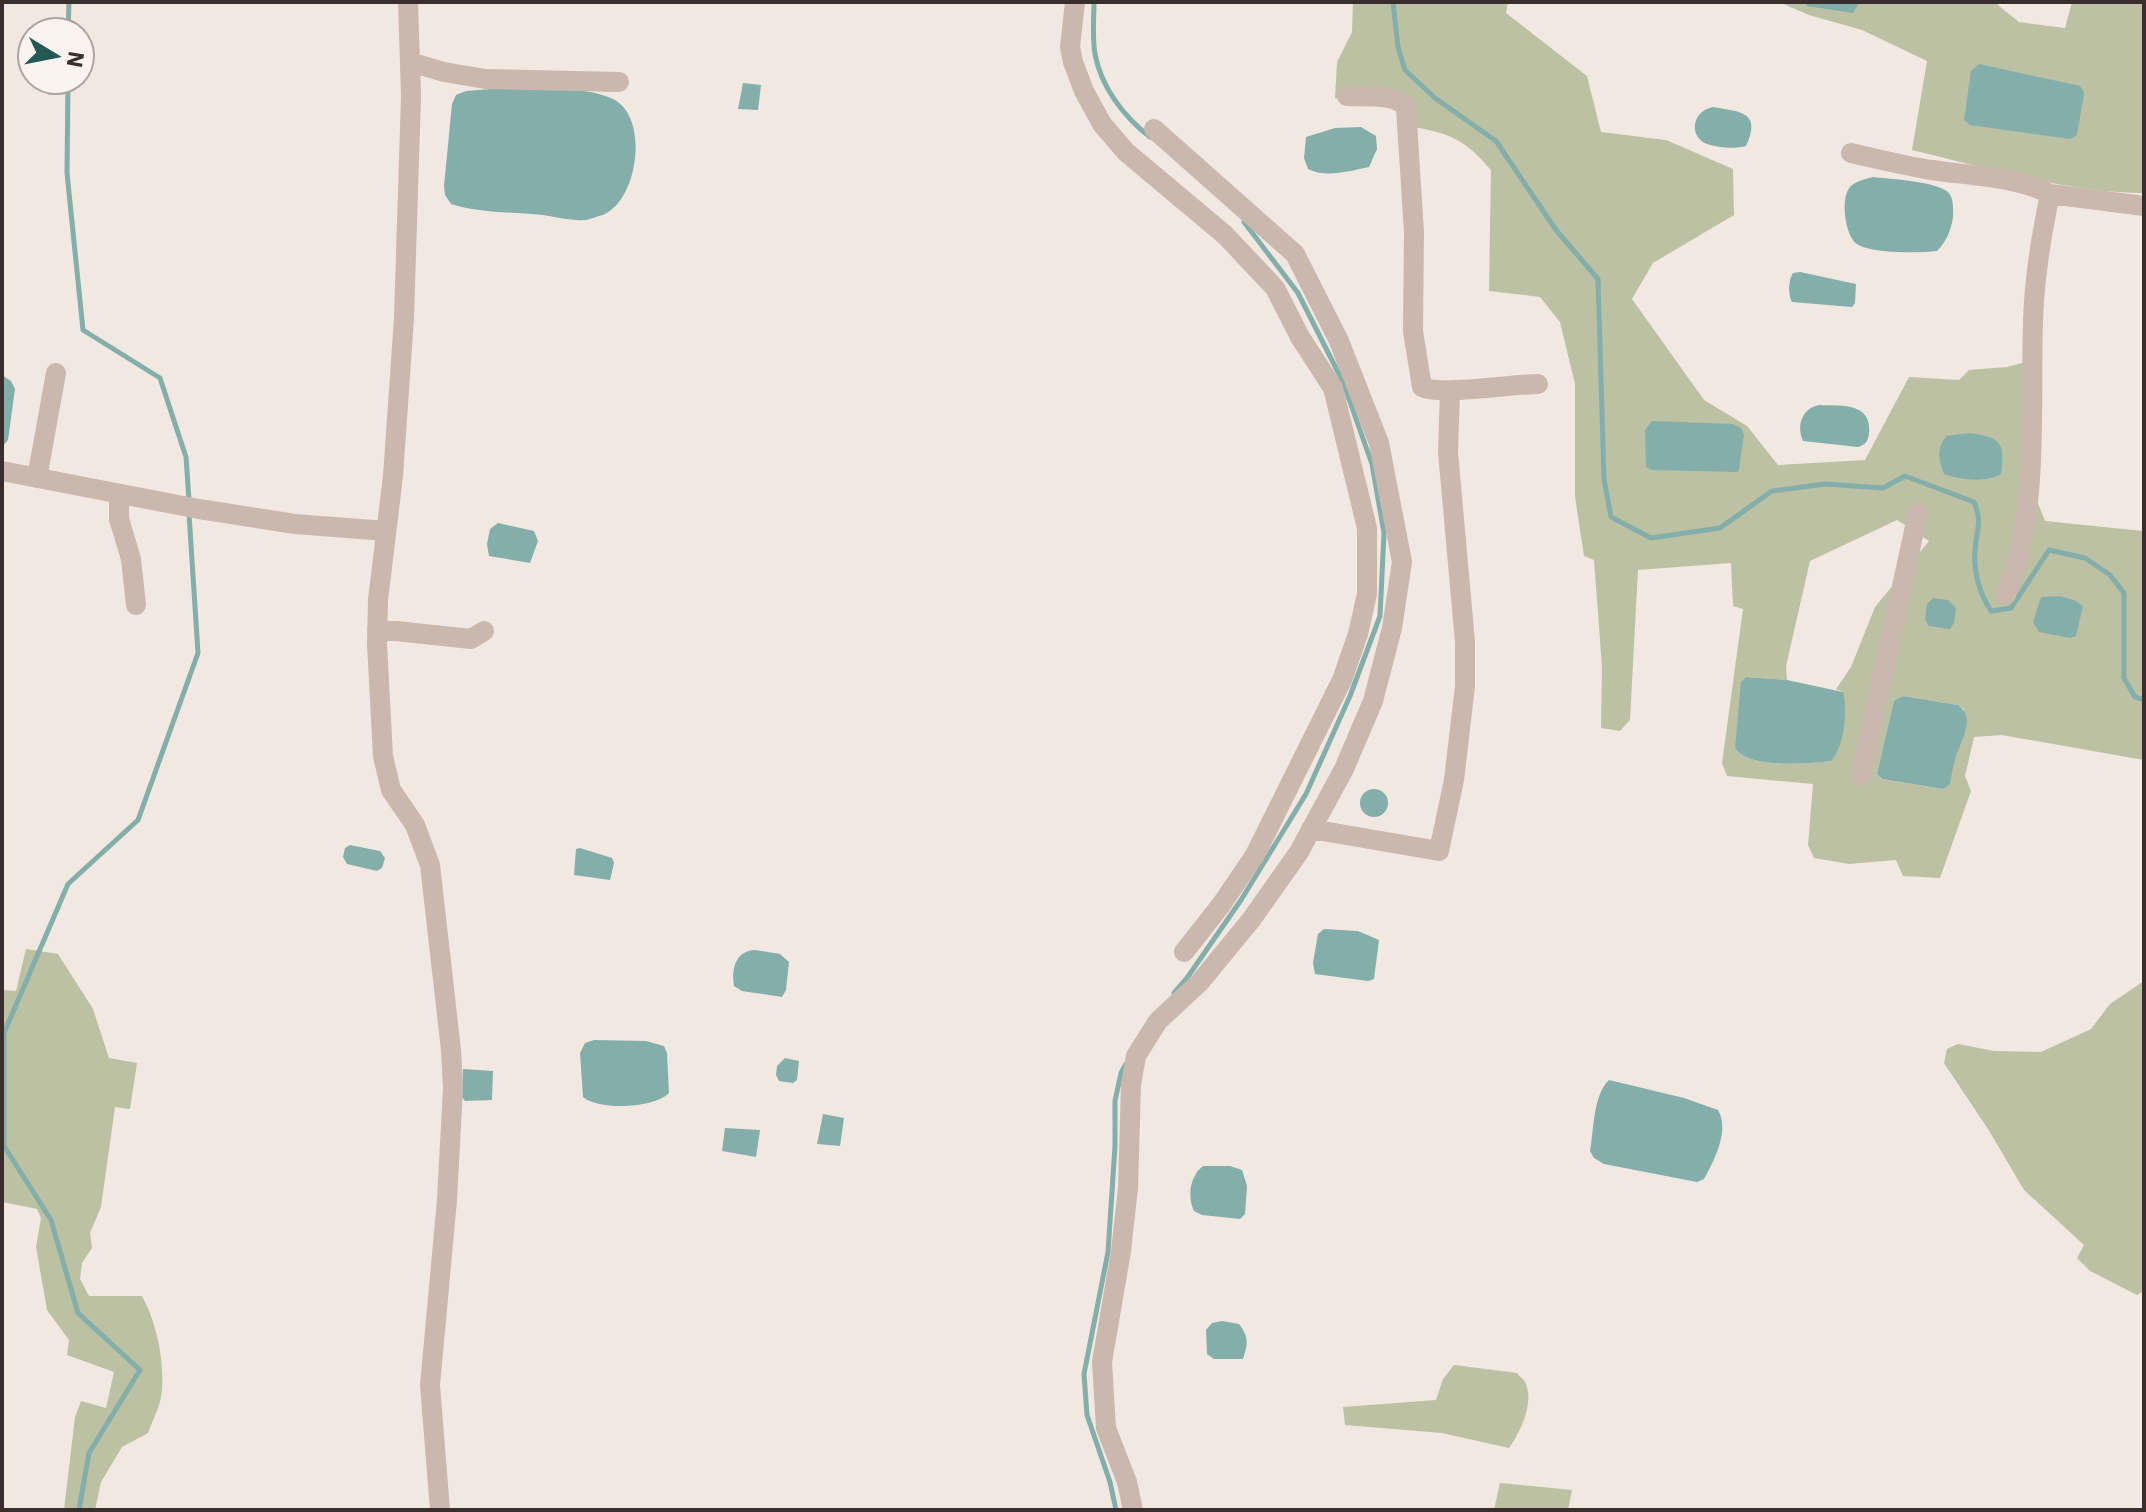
<svg xmlns="http://www.w3.org/2000/svg" width="2146" height="1512" viewBox="0 0 2146 1512" font-family="'IBM Plex Sans',sans-serif">
  <rect width="100%" height="100%" fill="#f2e8e2"/>
  <path fill="#bbc1a2" fill-rule="evenodd" d="M1353,2H1508L1506,13L1587,76L1601,132L1666,140L1733,169L1734,215L1653,263L1632,299L1704,400L1747,426L1778,465L1865,460L1909,377L1959,380L1969,370L2007,367L2026,362L2037,501L2045,521L2143,531L2144,524V760L2002,735L1974,737L1965,776L1971,791L1940,878L1903,876L1896,860L1849,864L1814,858L1808,845L1813,784L1727,776L1722,763L1743,609L1733,606L1731,563L1638,570L1630,720L1620,731L1601,728L1602,667L1594,560L1584,556L1575,497V384L1560,322L1540,297L1489,291L1491,170C1465,140 1452,134 1414,127L1401,107L1335,98L1337,62L1352,32ZM1897,520L1929,541L1875,607L1851,667L1836,689L1843,692L1831,761C1809,764 1746,769 1735,748L1747,677L1787,680L1786,666L1810,561ZM1903,696L1958,705L1964,709V734L1943,789L1881,779L1877,774L1894,702Z
    M1779,2H1994L2019,22L2065,28L2072,2H2144V193C2071,193 1983,167 1912,150L1927,61L1862,30L1809,15Z
    M26,949L58,954L93,1009L109,1058L137,1063L130,1109L115,1107L101,1207L90,1233L92,1248L82,1263L80,1279L89,1296H142C157,1323 166,1366 161,1397C159,1409 152,1421 148,1433L122,1447L101,1482L95,1510H64L75,1417L81,1401L106,1408L114,1372L67,1355L69,1340L47,1310L36,1247L41,1218L37,1209L2,1202V990L16,991Z
    M2144,981V1291L2137,1295L2090,1271L2077,1258L2084,1245L2024,1190L1988,1129L1944,1063L1947,1049L1958,1044L1994,1051L2041,1052L2091,1029L2110,1004Z
    M1454,1365L1517,1373C1520,1377 1524,1379 1526,1384C1534,1404 1520,1433 1509,1448L1442,1433L1345,1425L1343,1407L1436,1400L1443,1379Z
    M1500,1483L1572,1490L1568,1510H1494Z"/>
  <path fill="#83aeaa" d="M1805,2H1860L1853,13L1807,6Z
    M1979,64L2080,86L2084,93L2077,135L2070,139L1970,125L1964,120L1971,71Z
    M743,83L761,85L758,110L738,109Z
    M516,87C546,90 585,86 613,99C650,117 638,201 603,215C598,216 591,219 586,220C572,221 556,217 543,215C513,212 479,213 451,204L445,195L444,186L452,104L456,95L466,91Z
    M1713,107C1740,112 1762,111 1746,146C1735,149 1718,148 1707,144C1688,136 1692,111 1713,107Z
    M1361,127L1376,136L1377,149L1369,167C1350,171 1325,178 1308,169L1304,158L1306,137L1335,128Z
    M1873,177C1891,179 1934,181 1948,192C1954,198 1953,209 1953,217C1951,230 1947,241 1937,251C1919,253 1872,254 1857,244C1845,236 1840,198 1850,187C1855,181 1866,179 1873,177Z
    M1800,272L1856,284L1855,303L1852,307L1792,302C1788,294 1788,281 1793,273Z
    M2,375L11,381L15,389L8,440L2,447Z
    M1819,405C1841,406 1872,402 1869,433C1868,442 1866,444 1858,447L1803,441C1796,426 1802,408 1819,405Z
    M1652,421L1733,424L1741,428L1744,434L1739,469L1737,472L1652,470L1646,467L1645,430Z
    M1970,433C2002,438 2005,443 2001,474C1986,483 1960,480 1944,474C1938,461 1937,448 1946,436Z
    M498,523L534,531L538,541L530,563L489,556L487,544L490,529Z
    M2059,596L2074,600L2083,606L2076,636L2070,638L2039,632L2033,622L2041,597Z
    M1933,598L1948,600L1956,608L1954,623L1950,629L1929,626L1925,620L1927,604Z
    M1746,677L1787,680L1843,692C1848,711 1844,747 1831,761C1809,764 1747,769 1735,748L1741,682Z
    M1903,696L1958,705C1977,718 1960,742 1955,759C1953,767 1951,776 1950,784L1943,789L1882,779L1877,774L1894,701Z
    M1360 803a14 14 0 1 1 28 0a14 14 0 1 1-28 0Z
    M350,845L380,851L385,858L382,868L377,871L347,864L343,857L345,848Z
    M580,848L612,858L614,863L610,880L574,875L576,849Z
    M1324,929L1358,931L1379,940L1374,979L1368,981L1315,974L1313,963L1318,934Z
    M755,950L780,954L789,962L786,990L782,997L742,991L734,986C731,968 736,951 755,950Z
    M594,1040L646,1041L664,1046L667,1053L669,1093C655,1108 599,1111 583,1097L580,1053L585,1043Z
    M785,1058L799,1061L797,1080L793,1083L779,1081L776,1075L777,1066Z
    M463,1069L493,1071L492,1100L465,1101L462,1097Z
    M1609,1080L1684,1098L1718,1110C1730,1130 1714,1161 1704,1179L1697,1182L1604,1164L1594,1158L1590,1151C1594,1130 1593,1095 1609,1080Z
    M823,1114L844,1118L840,1146L817,1144Z
    M725,1128L760,1130L756,1157L722,1151Z
    M1203,1166H1230L1242,1170L1247,1186L1245,1214L1240,1219L1202,1215L1194,1211C1187,1196 1190,1176 1203,1166Z
    M1222,1321L1239,1324C1249,1337 1248,1344 1243,1359H1214L1207,1354L1206,1330L1212,1323Z"/>
  <g fill="none" stroke-linecap="round" stroke-linejoin="round">
    <path stroke="#83aeaa" stroke-width="5" d="M1094,2C1094,18 1092,37 1095,54C1101,87 1124,117 1150,137
      M1393,2L1398,47L1405,70L1435,98L1496,141L1556,230L1598,279L1604,479L1611,517L1651,538L1720,528L1772,491L1825,484L1883,488L1905,476L1974,502C1983,523 1976,530 1975,551C1973,572 1980,594 1991,611L2011,608L2049,550L2085,558L2110,575L2124,593V678L2135,697L2144,700
      M68,32L69,2
      M68,80L67,173L83,330L160,378L186,457L189,500
      M1174,993L1187,978L1241,900L1306,794L1350,696L1380,616L1384,533L1372,464L1343,382L1298,293L1244,222
      M79,1510L89,1453L140,1370L78,1313L51,1220L4,1146V1033L68,884L138,820L198,653L189,514
      M1116,1510L1110,1482L1087,1415L1084,1374L1108,1252L1115,1146V1101L1121,1073L1126,1064"/>
    <path stroke="#cab7ae" stroke-width="20" d="M408,2L411,96L404,318L393,476L378,600L377,644L383,756L391,790L415,825L430,865L451,1050L453,1088L447,1200L430,1385L440,1510
      M1075,2L1070,47L1073,62L1084,91L1102,124L1126,152L1225,235L1275,288L1300,337L1333,388L1367,528V594L1358,634L1342,680L1255,855L1221,905L1184,952
      M410,62L444,72L485,79L619,82
      M1347,96C1365,97 1394,93 1406,107L1414,232L1413,331L1422,387C1438,396 1513,384 1538,384
      M1851,153C1878,159 1905,166 1932,170C1971,176 2015,176 2050,194
      M2,471L199,509L295,524L386,531
      M37,478L56,373
      M119,494V519L131,559L136,605
      M2006,595C2040,509 2030,413 2033,322C2034,278 2041,237 2050,194L2144,206
      M377,629L471,639L484,631
      M1861,775L1918,513
      M1311,829L1439,851L1454,780L1465,686V642L1448,452L1450,391
      M1133,1510L1127,1482L1106,1428L1102,1362L1121,1251L1128,1188L1131,1085L1136,1056L1158,1021L1200,982L1251,920L1299,852L1344,769L1373,701L1392,628L1402,562L1379,443L1339,341L1295,254L1154,129"/>
  </g>
  <rect width="2146" height="1512" fill="none" stroke="#392e2c" stroke-width="8"/>
  <g transform="translate(56 56) rotate(100)"><circle r="38" fill="#faf3ef" stroke="#ada4a1" stroke-width="2"/>
  <path d="M0-6L14 30L0 20L-14 30Z" fill="#245955"/>
  <text y="-12" font-size="22" font-weight="bold" text-anchor="middle" fill="#392e2c">N</text>
  </g>
</svg>
